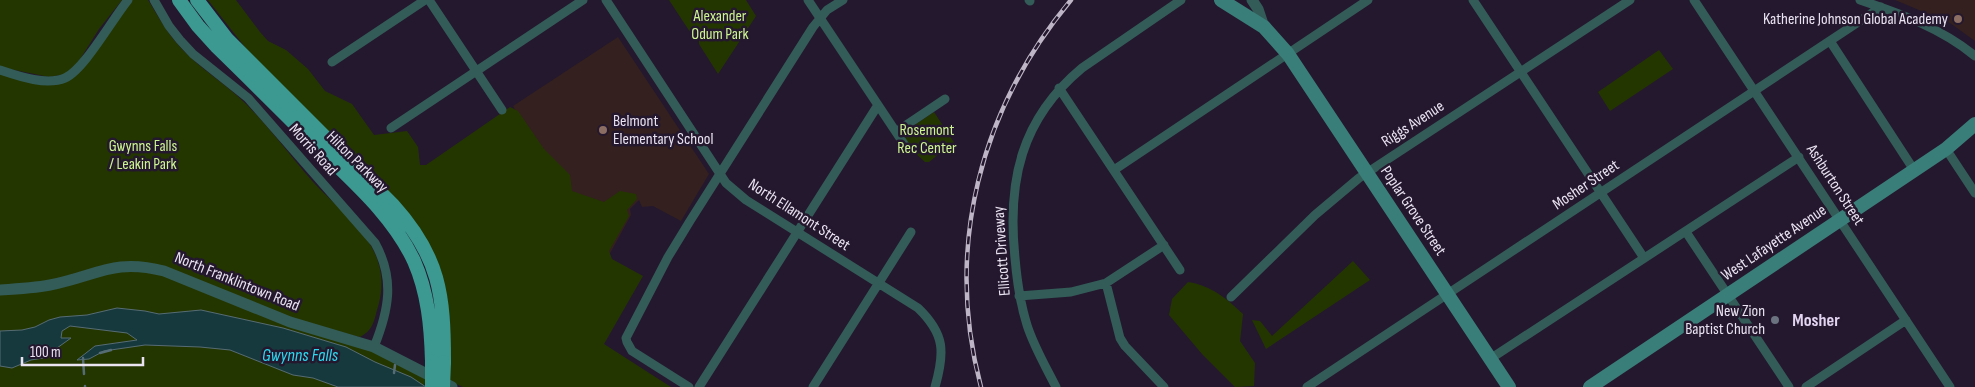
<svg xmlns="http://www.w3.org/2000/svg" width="1975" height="387" viewBox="0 0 1975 387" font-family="'Sofia Sans Condensed',sans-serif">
  <rect width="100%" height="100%" fill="#24182e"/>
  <path fill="#33201f" d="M1895,0H1975V41L1950,23Z
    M618,37L709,174L681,221L653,206L642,207L639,200L630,209L631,215L608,257L541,155L513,106Z"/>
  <path fill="#243600" d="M0,0H122L99,29L77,64L66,74L49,77L0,67Z
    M132,0H148C158,16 167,33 180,47C200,69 226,84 246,104C270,128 291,157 313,182C336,207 370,231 379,265C383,280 382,295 377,310C374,322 372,331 360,337L301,322L162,266L57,279L36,283L0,286V73L63,82Z
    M208,0H236L260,32L268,41L286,50L308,69L325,91L352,104L374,135L407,131L418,147L420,165H426L510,107L518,111L544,149L570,175L572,191L604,202L620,191L636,194L637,199L627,210L629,216L609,251L612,259L643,276L604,344L671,387H463L449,381L450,320L447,302L437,264L252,56Z
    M669,0H746L756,16L718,74L699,44V39L696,41Z
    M1659,50L1673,69L1610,111L1598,92Z
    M934,112L957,147L955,150L940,153L929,162H925L914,152L901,134Z
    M1353,261L1370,280L1266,349L1252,320L1260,321L1272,336Z
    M113,269L164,273L375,352L426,377L424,387H0V292Z
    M1188,282C1212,286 1226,298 1243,314L1240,341L1255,363L1254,386L1235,387L1202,354L1169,315L1172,299Z"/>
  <path fill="#16393e" stroke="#566c74" d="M117,308L145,311L159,314L201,310L283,328L346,347L375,362L411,377L426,387H338L313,378L293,375L230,350L200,347L145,345L104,351L89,359L77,360L95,346L137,340L127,333L70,326L62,331L61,338H71L43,358L31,360L12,368L0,366V331L22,330L35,327L49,320L60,317L87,315Z"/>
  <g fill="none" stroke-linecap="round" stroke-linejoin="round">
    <path stroke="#566c74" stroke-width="2.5" d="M100,353L111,350
      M83,358L84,374
      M394,373L395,365
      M85,386V387"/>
    <path stroke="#335c58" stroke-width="9" d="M154,0L169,26L180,40L193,54L248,98L375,243C395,279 389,310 374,347
      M429,0L502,110
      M606,0L726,183L746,200L918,308C945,334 945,352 935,387
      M808,0L908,150
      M1029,0L1030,1
      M1473,0L1644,258
      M1694,0L1950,387
      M1860,0C1901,14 1941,28 1975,56
      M1830,41L1914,170
      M332,62L425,0
      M0,70C18,76 46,86 65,78C84,70 113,18 128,0
      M1059,88L1180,270
      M391,128L583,0
      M896,132L945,99
      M1946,149L1975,193
      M1114,170L1368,0
      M1686,232L1789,387
      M1106,283L1120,338L1125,346L1164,387
      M1019,296L1071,292L1106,283L1164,245
      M1231,297L1315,215L1359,178L1630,0
      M1490,359L1799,157
      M689,387L632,351L627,342L626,338L668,257L690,221L813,27L827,10L843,0
      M699,387L878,105
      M813,387L911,232
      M1056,387C1046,367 1034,347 1027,325C1020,303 1017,281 1015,258C1007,181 1021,119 1082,68L1181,0
      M1307,387L1881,7
      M1806,387L1906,320"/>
    <path stroke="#335c58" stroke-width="11" d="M1252,0L1258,9L1264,27
      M0,290C17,289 34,288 50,285C97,276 113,258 164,271L290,322L374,347L452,387"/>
    <path stroke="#397e78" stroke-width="14" d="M1221,0L1264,27L1288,54L1509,387
      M1590,387L1946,149L1975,124"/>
    <path stroke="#3b9991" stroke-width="14" d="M179,0L198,26L217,47C253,82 289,118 325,154C358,186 394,218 414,261C428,293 431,326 432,361
      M197,0L227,39L393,205C440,257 444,295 444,362"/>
    <defs>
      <path id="rail" d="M981,387C944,248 980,109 1071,0"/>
    </defs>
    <use href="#rail" stroke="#beb5c6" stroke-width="4.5"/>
    <use href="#rail" stroke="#24182e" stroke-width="2.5" stroke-dasharray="8" stroke-linecap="butt"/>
    <path stroke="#3b9991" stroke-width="14" d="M432,387V361
      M443,387L444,362"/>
  </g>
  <g fill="#8d6e63" stroke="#24182e" stroke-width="2">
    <circle cx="1958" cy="19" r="5"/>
    <circle cx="603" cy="130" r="5"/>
  </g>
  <circle fill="#6b7280" stroke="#24182e" stroke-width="2" cx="1775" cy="320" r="5"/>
  <g text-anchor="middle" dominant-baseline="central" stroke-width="5" stroke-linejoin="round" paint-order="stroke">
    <g font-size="16" fill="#ccf490" stroke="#24182e">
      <text x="720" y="16">Alexander<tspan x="720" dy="18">Odum Park</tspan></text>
      <text x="927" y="130">Rosemont<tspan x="927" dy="18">Rec Center</tspan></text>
      <text x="143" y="146">Gwynns Falls<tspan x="143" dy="18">/ Leakin Park</tspan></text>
    </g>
    <g font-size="16" fill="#eae3f2" stroke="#24182e" text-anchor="end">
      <text x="1948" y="19">Katherine Johnson Global Academy</text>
      <text x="613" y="121" text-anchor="start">Belmont<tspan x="613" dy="18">Elementary School</tspan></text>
      <text x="1765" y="311">New Zion<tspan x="1765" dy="18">Baptist Church</tspan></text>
    </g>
    <g font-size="16" fill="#eae3f2" stroke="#24182e">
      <text transform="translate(1413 124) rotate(-33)">Riggs Avenue</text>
      <text transform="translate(313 150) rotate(48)">Morris Road</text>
      <text transform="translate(357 162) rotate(45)">Hilton Parkway</text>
      <text transform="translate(1586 185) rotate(-34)">Mosher Street</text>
      <text transform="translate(1835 185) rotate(57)">Ashburton Street</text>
      <text transform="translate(1413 211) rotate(56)">Poplar Grove Street</text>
      <text transform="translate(799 215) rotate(33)">North Ellamont Street</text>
      <text transform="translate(1774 243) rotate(-34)">West Lafayette Avenue</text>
      <text transform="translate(1002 251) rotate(-94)">Ellicott Driveway</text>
      <text transform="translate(237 282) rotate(22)">North Franklintown Road</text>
    </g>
    <g font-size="18" font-weight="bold" fill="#e3d4f2" stroke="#24182e">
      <text x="1816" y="320">Mosher</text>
    </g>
    <g font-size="18" font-style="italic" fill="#2bdaf0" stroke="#24182e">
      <text x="300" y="355">Gwynns Falls</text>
    </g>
  </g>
  <path d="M22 357v8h121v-8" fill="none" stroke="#eae3f2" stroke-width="2.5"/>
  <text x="30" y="357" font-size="15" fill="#eae3f2" stroke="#24182e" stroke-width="4" paint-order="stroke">100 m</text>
</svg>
